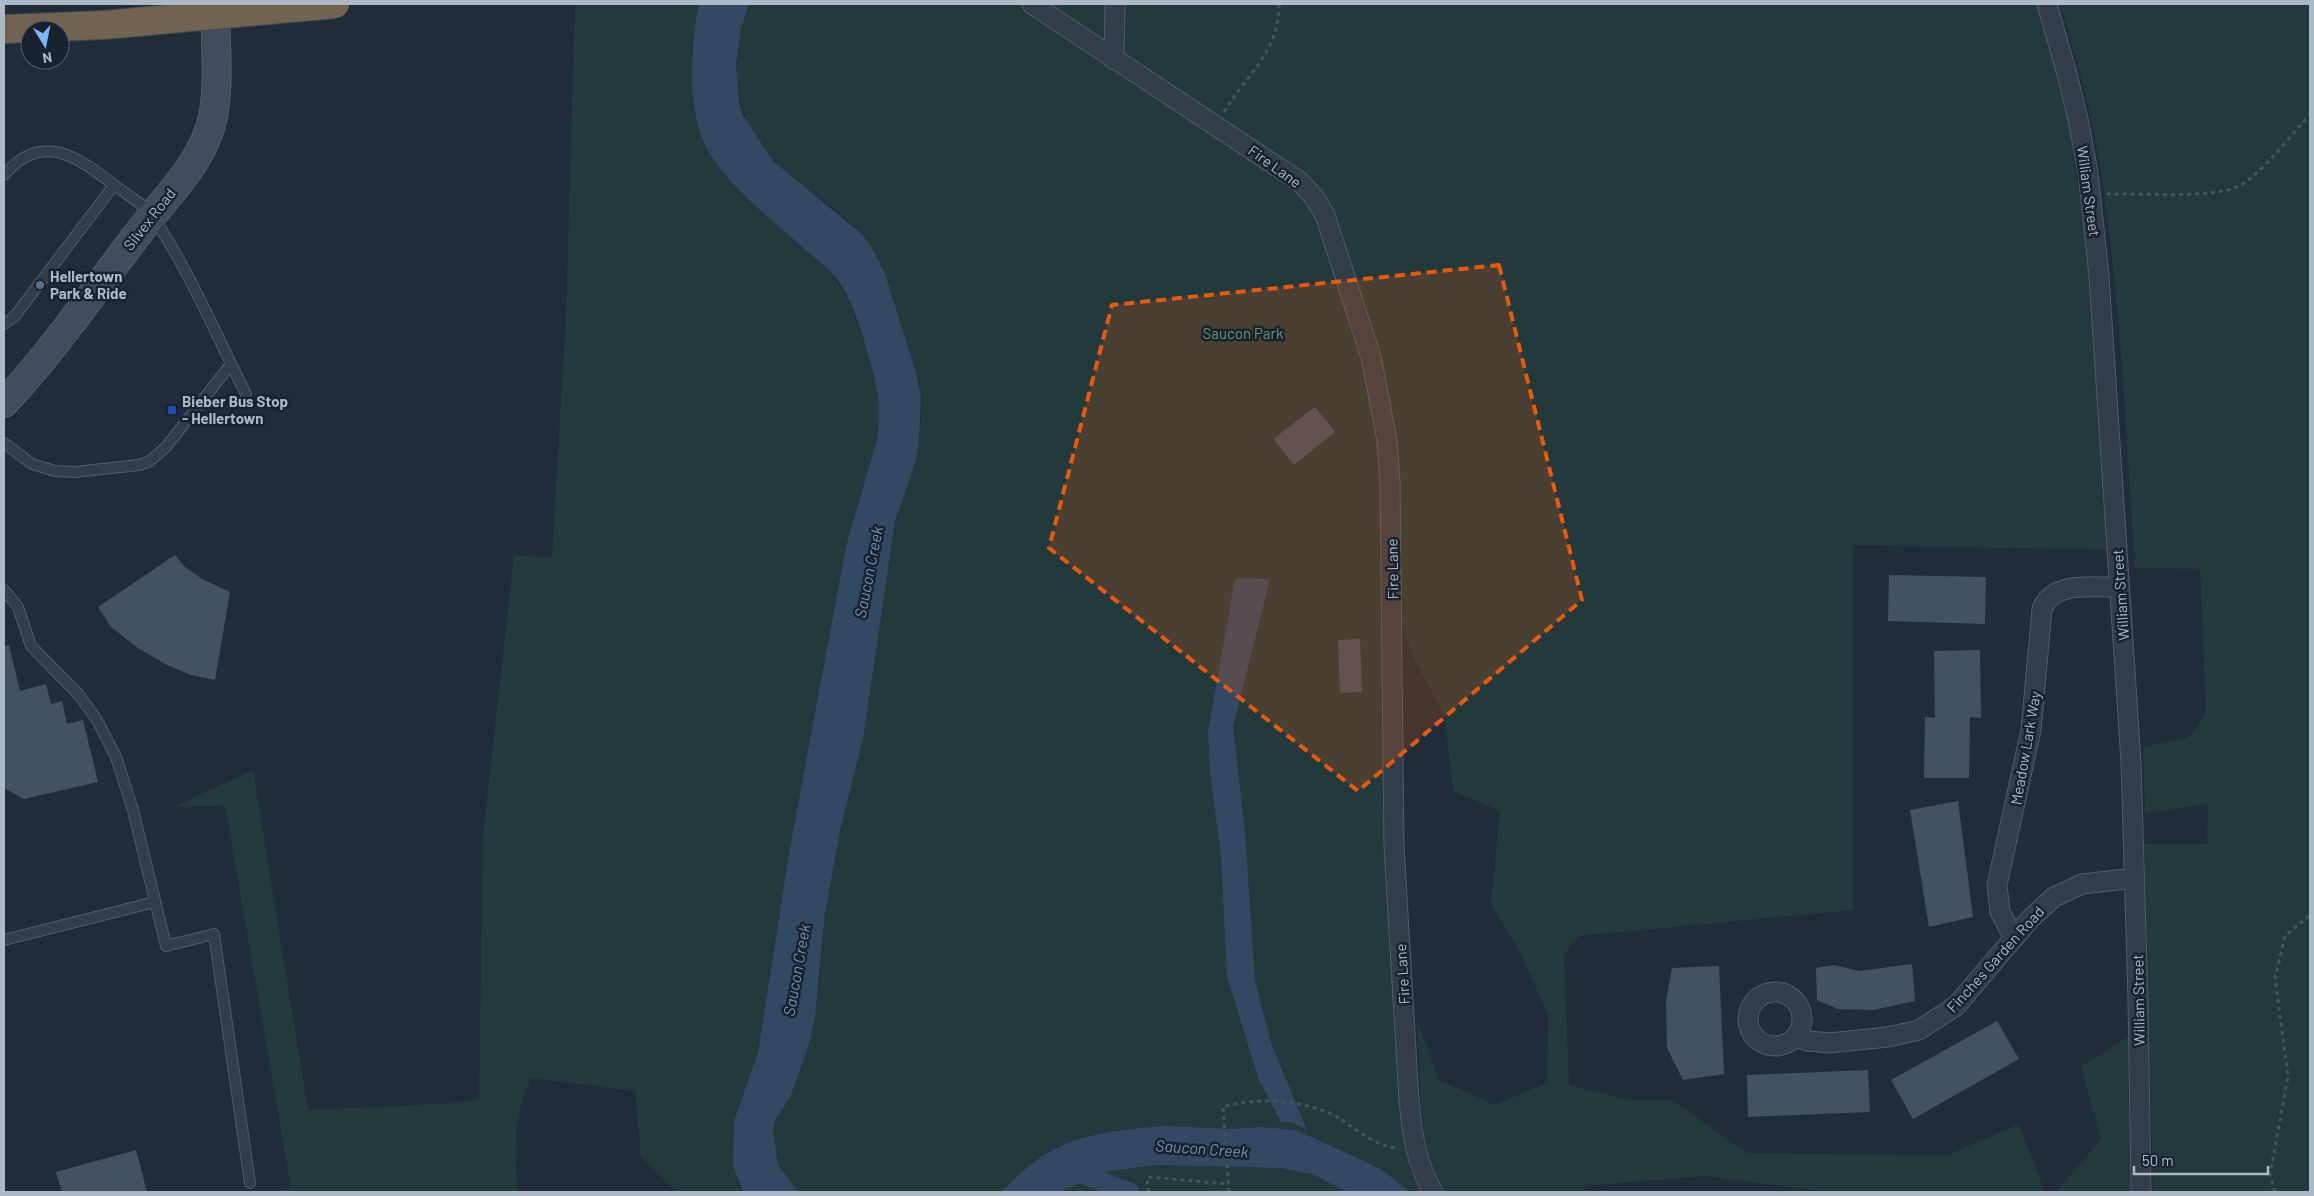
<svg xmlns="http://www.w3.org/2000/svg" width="2314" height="1196" viewBox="0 0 2314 1196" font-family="Barlow,sans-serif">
  <rect width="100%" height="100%" fill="#202c3a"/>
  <path fill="#223a3b" d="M575,4H699L691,54L694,94L726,174L749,199L833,275L849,302L865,344L878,391L880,409V428L876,443L846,546L789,853L758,1052L734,1121L738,1184L743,1192H677L641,1157L635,1091L531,1078C513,1119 514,1148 518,1192H274L291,1188L225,806L174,807L253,770L308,1110L455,1103L479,1099L483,834L514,555L552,558L566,313Z
    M749,4H2039L2066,101L2090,276L2108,550L1853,545V910L1579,936L1564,955L1569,1085L1630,1100H1672L1747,1153L1948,1155L2019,1124L2045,1192H1828L1704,1176L1586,1186L1583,1192H1444L1427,1155L1421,1105L1417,1020L1439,1080L1495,1105L1547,1083L1548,1015L1521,954L1491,904L1500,811L1453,791L1444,714L1414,659L1404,630H1385L1399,1073L1410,1170L1421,1192H781L773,1131L775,1120L790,1098L801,1065L819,986L825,914L891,540C901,489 925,451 921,397C919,374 909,349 901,328C890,296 885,261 862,234C842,212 814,196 791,177C734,131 725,71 749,4Z
    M2060,4H2310V1192H2153L2144,844H2207L2208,804L2145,813L2143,747L2188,738L2206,713L2200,569L2135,568C2126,437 2121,303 2101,173C2093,116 2076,59 2060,4Z
    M2128,1037L2130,1192H2056L2101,1139L2081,1067Z"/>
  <path fill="#324963" d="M699,4H749L741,29L736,65L739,101L743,115L773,161L862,234L874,251L885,274L916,372L921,396L919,443L915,463L895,521L863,739L840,831L825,914L815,1016L810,1041L790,1098L775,1120L773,1131L778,1165L798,1192H743L733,1166L734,1121L758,1052L789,853L846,546L876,443C883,414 878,389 870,361C862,333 852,297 833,274C826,267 818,260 810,254C776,222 734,193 709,152C686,113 690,47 699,4Z
    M1235,578L1270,579L1233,726L1245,833L1255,980L1271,1043L1307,1130L1291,1122H1281L1259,1080L1227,977L1221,856L1210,772L1208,732Z
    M1166,1126L1230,1129L1262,1127L1296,1130L1381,1169L1410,1192H1347L1312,1174L1280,1168L1159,1165L1109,1171L1059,1192H1001C1010,1183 1019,1174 1029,1166C1068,1133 1118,1130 1166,1126Z"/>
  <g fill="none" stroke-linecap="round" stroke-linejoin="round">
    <path stroke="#324963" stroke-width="19" d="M1067,1176L1079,1173L1130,1192"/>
  </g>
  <path fill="#435262" d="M1315,407L1335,432L1294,465L1273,439Z
    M175,555L184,566L202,579L230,592L215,680L191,675L167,665L138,648L111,627L98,607Z
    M1889,575L1986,577L1985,624L1888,621Z
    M1360,639L1362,692L1340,693L1338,640Z
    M9,645L20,691L46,684L51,704L62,701L67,724L83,720L98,782L24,799L4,788V646Z
    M1980,650L1981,718L1970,717L1969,778H1924L1925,717L1935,718L1934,651Z
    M1958,801L1973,917L1929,927L1910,810Z
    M1912,964L1915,1001L1873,1010L1838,1009L1817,1000L1816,968L1833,965L1860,971Z
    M1719,966L1724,1074L1683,1080L1667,1048L1666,1001L1672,968Z
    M1997,1021L2019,1059L1913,1119L1891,1080Z
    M1868,1070L1870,1112L1748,1117L1747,1075Z
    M136,1150L147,1192H62L56,1172Z"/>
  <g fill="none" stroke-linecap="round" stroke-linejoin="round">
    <defs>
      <path id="lane" d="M4,175C44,129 80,159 118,188C129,196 145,205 153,217C189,270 217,337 246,394
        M4,324L15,316L114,185
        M4,443L32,464L55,471L75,472L139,465L150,461L166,447L231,364
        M4,590L18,607L31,646L79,695L97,720L116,757L133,810L166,946L214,934L250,1183
        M4,940L155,902"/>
      <path id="street" d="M1032,4L1299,181L1314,197L1325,215L1371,357L1387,440L1390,482L1394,846L1409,1100C1412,1133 1416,1163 1433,1192
        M2047,4L2067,74L2078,119L2088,173L2099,276L2131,762L2138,1000L2141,1192
        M1114,60L1115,4
        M2014,938L2000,912L1997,885L2031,730L2042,609C2053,580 2094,588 2119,587
        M1748 1019a27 27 0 1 1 54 0a27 27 0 1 1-54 0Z
        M1795,1037L1808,1041L1829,1043L1888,1037L1919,1030L1956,1006L2030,919L2054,897L2082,884L2134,878"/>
      <path id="secondary" d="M4,403C54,350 96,288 140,231C164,199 198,167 210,128C221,95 215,40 215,4"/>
      <path id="highway" d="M4,29L104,25"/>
    </defs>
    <use href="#lane" stroke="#515c68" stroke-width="12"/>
    <use href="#street" stroke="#515c68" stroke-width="21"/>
    <use href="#secondary" stroke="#515c68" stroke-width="30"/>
    <use href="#highway" stroke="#3e4955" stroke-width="30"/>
    <path stroke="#405759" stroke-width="3" stroke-dasharray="4 4" stroke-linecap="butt" d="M1224,112C1247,73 1279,53 1279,4
      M2107,194C2141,193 2208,199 2237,187C2258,178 2294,132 2310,114
      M1149,1192L1147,1184L1148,1177L1228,1184
      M1229,1192L1223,1107C1256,1096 1312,1100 1342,1120C1358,1131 1379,1148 1399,1148
      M2275,1192L2270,1175L2288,1076L2275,978L2285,936L2310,915"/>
    <use href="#lane" stroke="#343e4b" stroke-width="10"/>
    <use href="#street" stroke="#343e4b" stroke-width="19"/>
    <use href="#secondary" stroke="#414d5e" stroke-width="28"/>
    <use href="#highway" stroke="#716350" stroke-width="28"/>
    <defs>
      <path id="highway-bridge" d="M104,25L335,4"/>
    </defs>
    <use href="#highway-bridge" stroke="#3e4955" stroke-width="30" stroke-linecap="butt"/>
    <use href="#highway-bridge" stroke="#716350" stroke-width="28"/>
  </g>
  <path fill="#e8590c" fill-opacity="0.2" stroke="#e8590c" stroke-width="4" stroke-dasharray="10 6" stroke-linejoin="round" d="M1499,265L1582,600L1358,791L1049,548L1112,305Z"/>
  <circle fill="#5c6f8a" stroke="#19232f" stroke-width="2" cx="40" cy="285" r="5"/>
  <rect fill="#1a4fb4" stroke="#19232f" stroke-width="2" x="167" y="405" width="10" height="10" rx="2.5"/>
  <g text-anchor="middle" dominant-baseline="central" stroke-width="5" stroke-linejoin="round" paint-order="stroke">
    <g font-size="15" fill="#aeb9c7" stroke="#19232f">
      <text transform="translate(1275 166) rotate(36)">Fire Lane</text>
      <text transform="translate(2089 191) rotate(82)">William Street</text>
      <text transform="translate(149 219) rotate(-52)">Silvex Road</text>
      <text transform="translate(1392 569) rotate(-91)">Fire Lane</text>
      <text transform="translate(2120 595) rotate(-94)">William Street</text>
      <text transform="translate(2025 748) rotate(-80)">Meadow Lark Way</text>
      <text transform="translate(1995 959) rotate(-48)">Finches Garden Road</text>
      <text transform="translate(1402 974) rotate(-94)">Fire Lane</text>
      <text transform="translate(2138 1000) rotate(-91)">William Street</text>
    </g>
    <g font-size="15" font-weight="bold" fill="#aeb9c7" stroke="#19232f" text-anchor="start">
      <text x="50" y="276">Hellertown<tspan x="50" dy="17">Park &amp; Ride</tspan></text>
      <text x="182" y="401">Bieber Bus Stop<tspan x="182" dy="17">- Hellertown</tspan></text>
    </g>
    <g font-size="15" fill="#64996e" stroke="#19232f">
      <text x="1243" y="333">Saucon Park</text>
    </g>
    <g font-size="16" font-style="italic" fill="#7491b1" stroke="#19232f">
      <text transform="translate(868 572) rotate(-79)">Saucon Creek</text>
      <text transform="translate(796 970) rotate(-80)">Saucon Creek</text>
      <text transform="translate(1202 1148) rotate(4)">Saucon Creek</text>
    </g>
  </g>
  <rect width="2314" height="1196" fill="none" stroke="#aeb9c7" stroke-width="10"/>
  <g transform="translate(45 45) rotate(170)"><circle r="24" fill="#19232f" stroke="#555f6c"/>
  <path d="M0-4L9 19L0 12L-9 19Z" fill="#7cb5fe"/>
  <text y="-8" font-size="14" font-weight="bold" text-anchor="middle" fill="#aeb9c7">N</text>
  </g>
  <path d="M2134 1166v8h134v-8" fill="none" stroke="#aeb9c7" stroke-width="2.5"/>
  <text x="2142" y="1166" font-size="15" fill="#aeb9c7" stroke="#19232f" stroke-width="4" paint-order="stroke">50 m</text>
</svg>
